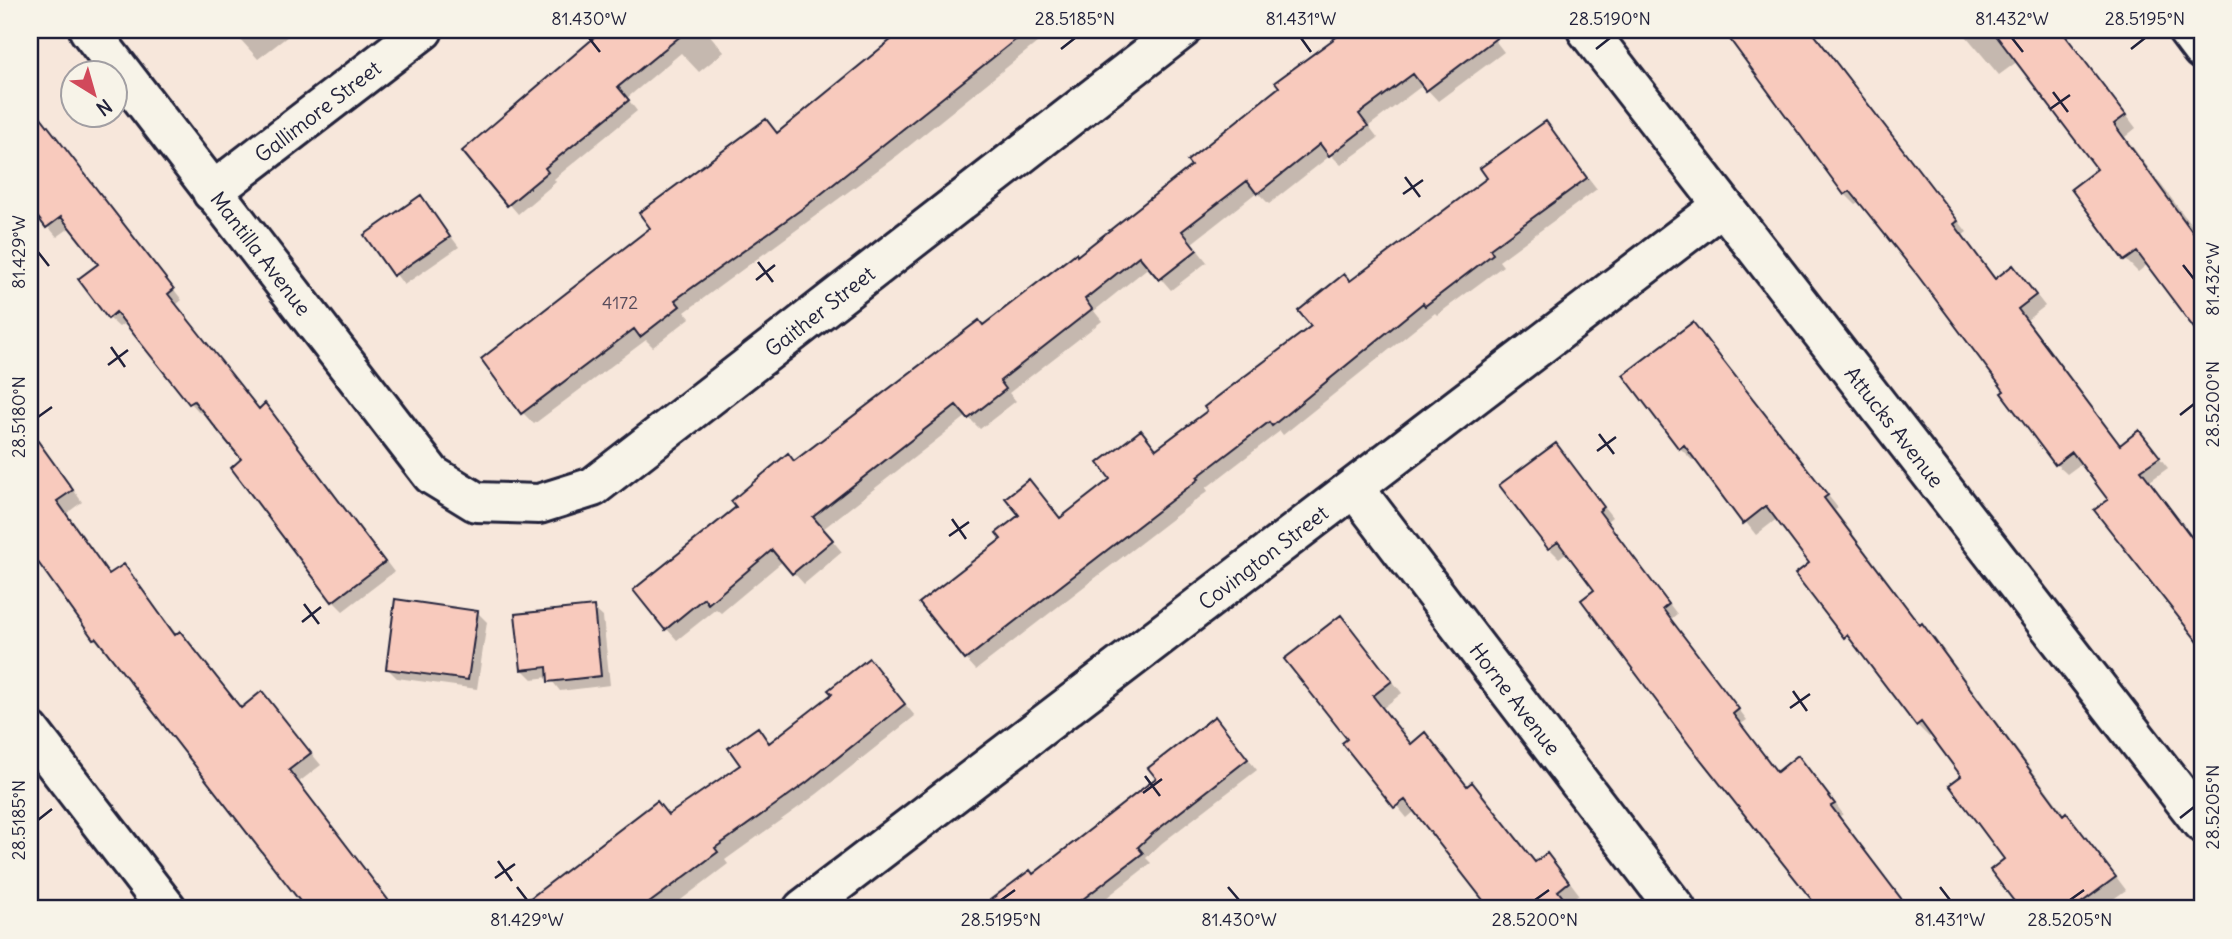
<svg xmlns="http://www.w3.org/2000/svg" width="2232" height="939" viewBox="0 0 2232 939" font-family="Delius,sans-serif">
  <rect width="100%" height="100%" fill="#f7e7db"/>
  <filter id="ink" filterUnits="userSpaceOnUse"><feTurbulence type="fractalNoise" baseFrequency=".0143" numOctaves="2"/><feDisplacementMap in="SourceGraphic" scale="14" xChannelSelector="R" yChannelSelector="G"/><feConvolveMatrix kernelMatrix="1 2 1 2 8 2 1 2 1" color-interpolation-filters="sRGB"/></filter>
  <g filter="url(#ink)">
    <path fill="#0003" d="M232,30H296L258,59Z
      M607,30H712L708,33L724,52L699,72L681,53L627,98L637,111L554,179L556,182L518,214L464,151Z
      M906,30L912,34L918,30H1053L898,155L685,312L690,318L653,347L646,340L534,424L522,412L653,229L766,121L778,134Z
      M1362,30H1487L1504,52L1438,101L1423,85L1369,126L1378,138L1341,165L1331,155L1269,204L1257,192L1192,243L1207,262L1171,290L1150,266L1094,311L1102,321L1009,393L1016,401L980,429L967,416L823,529L842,552L804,584L783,561L721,613L716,609L677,640L667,629L635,591L795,462L1077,258Z
      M1724,30H1812L1967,232L1963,235L1997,280L2013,268L2023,278L2045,306L2027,320L2121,446L2139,432L2168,468L2150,481L2197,543L2202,539V644L2139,560L2110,500L2082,463L2067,474L2056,464L2003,394L2007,391L1860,201L1855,204L1845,194Z
      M1961,30H2043L2066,60L2076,52L2088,64L2136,128L2125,137L2202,239V336L2148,264L2138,272L2126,260L2100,170L2018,61L1999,75Z
      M30,102L182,300L176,305L260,410L265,406L275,415L394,572L343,611L333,601L244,460L204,410L200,413L191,403L126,322L119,327L109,318L100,264L71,227L57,237L30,205Z
      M1546,123L1597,189L1499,261L1503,266L1437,315L1435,313L1283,435L1280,431L1206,488L1208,491L976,670L966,659L1061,520L1112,479L1141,432L1157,450L1209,411L1313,326L1350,283L1490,178Z
      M421,197L459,247L404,285L366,235Z
      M1693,325L1838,508L1835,510L1921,625L1934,637L2065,815L2078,826L2126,890L2112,900L2119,909H2022L1992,870L2007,859L1963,776L1932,734L1929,737L1917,725L1798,574L1812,564L1778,518L1756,535L1695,458L1692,460L1680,448Z
      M30,428L82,502L67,513L111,575L124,566L177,635L179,633L190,644L242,710L262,694L321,765L299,782L396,909H309L186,754L188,753L94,638L30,549Z
      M1555,445L1612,517L1607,521L1677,614L1671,619L1747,720L1741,724L1778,773L1798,758L1808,767L1843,814L1839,817L1909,909H1820L1583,601L1597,591L1567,552L1559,558L1549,548L1502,486Z
      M593,608L603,617L610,685L560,691L549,677L532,679L522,669Z
      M477,612L487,622L477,689L397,678L388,669Z
      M1351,629L1402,693L1383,708L1412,745L1435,746L1468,787L1482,796L1536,863L1547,855L1558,866L1579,894L1568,902L1573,909H1477L1486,902L1415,811L1407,818L1345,743L1349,740Z
      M869,660L915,716L817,794L725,860L728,864L669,909H519L657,803L669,816L743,765L758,729L771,744L835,694Z
      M1215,718L1257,770L1162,843L1146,858L1151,863L1092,909H981L1030,872L1034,876L1159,779Z
      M30,891L44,909H30Z"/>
    <path fill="#f8cabd" stroke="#22223b" stroke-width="2" d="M603,30H688L618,87L629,100L545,168L548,172L507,206L462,151Z
      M903,30H1028L806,206L675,300L680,306L640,337L634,329L521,414L481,359L650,228L639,213L766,119L777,133Z
      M1346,30H1507L1426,91L1413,74L1359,114L1368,126L1329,156L1320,144L1257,194L1247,181L1182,231L1197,250L1159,280L1139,256L1085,299L1092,309L1000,381L1006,389L968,419L956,405L813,517L833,540L792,574L772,550L708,604L704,598L665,630L633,590L736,507L731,501L788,453L794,461L979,320L983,325L1076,253L1077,256L1191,166L1187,161L1279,87L1275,82Z
      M1723,30H1811L1958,221L1954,224L1995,279L2013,265L2036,295L2018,309L2120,445L2139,430L2160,457L2141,470L2202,551V647L2094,510L2108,500L2072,452L2055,465L2001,393L2004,391L1918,276L1850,191L1844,195Z
      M1992,30H2061L2126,115L2114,124L2202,245V339L2137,252L2124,261L2071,189L2097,169Z
      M30,103L174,289L168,294L259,409L265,403L385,562L332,602L231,468L241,459L194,401L189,404L116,312L108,319L78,279L98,264L61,217L46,228L30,207Z
      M1546,121L1587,178L1490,249L1493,254L1425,306L1423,303L1272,426L1269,422L1197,477L1199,479L965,660L919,603L1001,539L996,533L1019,515L1005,498L1029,479L1060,518L1110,479L1098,463L1141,430L1156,449L1207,411L1204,407L1311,326L1298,311L1344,274L1350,281L1487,178L1480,168Z
      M421,195L450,237L393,276L364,235Z
      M1693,322L1828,495L1824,498L1920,625L1922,623L2063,815L2066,812L2116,877L2073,909H2020L1990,870L2004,859L1949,785L1961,776L1921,722L1916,726L1847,635L1844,638L1795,574L1809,563L1766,506L1743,524L1684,445L1679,449L1623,375Z
      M30,430L73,490L57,501L109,574L124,564L175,635L180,631L241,708L262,691L311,753L289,770L395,909H306L96,638L93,639L30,551Z
      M1556,443L1604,507L1599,511L1669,604L1663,609L1739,709L1733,714L1777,772L1798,755L1835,804L1831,806L1909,909H1819L1690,746L1581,600L1594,590L1558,542L1548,549L1499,485Z
      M395,599L478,611L468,680L386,669Z
      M594,606L601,676L548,682L547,667L521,670L515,614Z
      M1341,615L1392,681L1373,696L1411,744L1425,732L1467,786L1472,782L1535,862L1547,853L1569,882L1558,891L1572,909H1490L1405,800L1394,808L1342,743L1347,739L1284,659Z
      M869,658L905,704L806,783L715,848L718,852L641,909H516L657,801L668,815L740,765L728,748L758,727L769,743L832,694L828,690Z
      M1215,716L1248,759L1152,834L1138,847L1143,853L1070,909H978L1030,870L1033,874L1156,778L1148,768Z"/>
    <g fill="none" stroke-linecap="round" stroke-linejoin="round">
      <defs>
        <g id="street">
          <path id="s1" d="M89,30L432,475L476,502L539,504L593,487L1181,30"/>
          <path id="s2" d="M1587,30L2202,823"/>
          <path id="s3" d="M212,192L423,30"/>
          <path id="s4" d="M1355,489L1676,909"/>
          <path d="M30,731L167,909"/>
          <path id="s5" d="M803,909L1722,206"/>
        </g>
        <path id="secondary" d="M2187,30L2202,50"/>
      </defs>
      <use href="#street" stroke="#22223b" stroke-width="44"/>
      <use href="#secondary" stroke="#22223b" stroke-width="44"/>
      <use href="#street" stroke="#f7f3e8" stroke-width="38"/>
      <use href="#secondary" stroke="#f7f3e8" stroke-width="38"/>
    </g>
  </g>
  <path fill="none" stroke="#22223b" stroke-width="2.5" d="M589,38L600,52M1301,38L1311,52M2012,38L2023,52M1061,49L1075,38M1596,49L1610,38M2131,49L2145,38M2053,92L2068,112M2050,109L2070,95M1405,177L1420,197M1403,194L1423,180M38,252L49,266M758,262L773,282M2183,265L2194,279M756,280L775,265M111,347L125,367M108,365L128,350M2180,415L2194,404M38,417L52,407M1599,434L1614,454M1597,451L1616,437M952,519L966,539M949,536L969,522M304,604L319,624M302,622L321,607M1793,691L1807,711M1790,708L1810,694M1145,776L1160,796M1143,793L1162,779M2180,818L2194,807M38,820L52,809M498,861L512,881M495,878L515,864M517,887L527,900M1228,887L1239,900M1940,887L1950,900M1001,900L1015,890M1535,900L1549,890M2070,900L2084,890"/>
  <g text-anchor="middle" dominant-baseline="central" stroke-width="6" stroke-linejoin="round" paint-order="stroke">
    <g font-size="18" fill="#584c5c">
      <text x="620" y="302">4172</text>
    </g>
    <g font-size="21" fill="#22223b" stroke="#f7f3e8">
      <text stroke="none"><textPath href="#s3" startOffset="133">Gallimore Street</textPath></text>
      <text stroke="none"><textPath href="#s1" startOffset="282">Mantilla Avenue</textPath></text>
      <text stroke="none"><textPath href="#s1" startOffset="1020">Gaither Street</textPath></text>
      <text stroke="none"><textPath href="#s2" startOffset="502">Attucks Avenue</textPath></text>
      <text stroke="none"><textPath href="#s5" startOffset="579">Covington Street</textPath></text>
      <text stroke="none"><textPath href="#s4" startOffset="264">Horne Avenue</textPath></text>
    </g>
  </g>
  <rect width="2232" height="939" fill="none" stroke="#f7f3e8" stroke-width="77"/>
  <g transform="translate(94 94) rotate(143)"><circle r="33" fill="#f7f3e8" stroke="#a29fa3" stroke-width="2"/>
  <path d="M0-5L12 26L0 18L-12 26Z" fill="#d1495b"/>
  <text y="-10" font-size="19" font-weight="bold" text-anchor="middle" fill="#22223b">N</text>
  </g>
  <rect x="38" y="38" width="2156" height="862" fill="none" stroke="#22223b" stroke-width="2.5"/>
  <g font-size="18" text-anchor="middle" fill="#22223b">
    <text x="589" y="25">81.430°W</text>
    <text x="1075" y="25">28.5185°N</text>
    <text x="1301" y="25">81.431°W</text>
    <text x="1610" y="25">28.5190°N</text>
    <text x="2012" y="25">81.432°W</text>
    <text x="2145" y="25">28.5195°N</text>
    <text transform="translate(19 252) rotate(-90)" y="6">81.429°W</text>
    <text transform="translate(2213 279) rotate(-90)" y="6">81.432°W</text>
    <text transform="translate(2213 404) rotate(-90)" y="6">28.5200°N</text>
    <text transform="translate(19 417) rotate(-90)" y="6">28.5180°N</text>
    <text transform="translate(2213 807) rotate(-90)" y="6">28.5205°N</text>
    <text transform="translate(19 820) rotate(-90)" y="6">28.5185°N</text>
    <text x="527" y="926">81.429°W</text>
    <text x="1001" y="926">28.5195°N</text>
    <text x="1239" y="926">81.430°W</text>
    <text x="1535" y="926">28.5200°N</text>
    <text x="1950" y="926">81.431°W</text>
    <text x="2070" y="926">28.5205°N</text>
  </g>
</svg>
